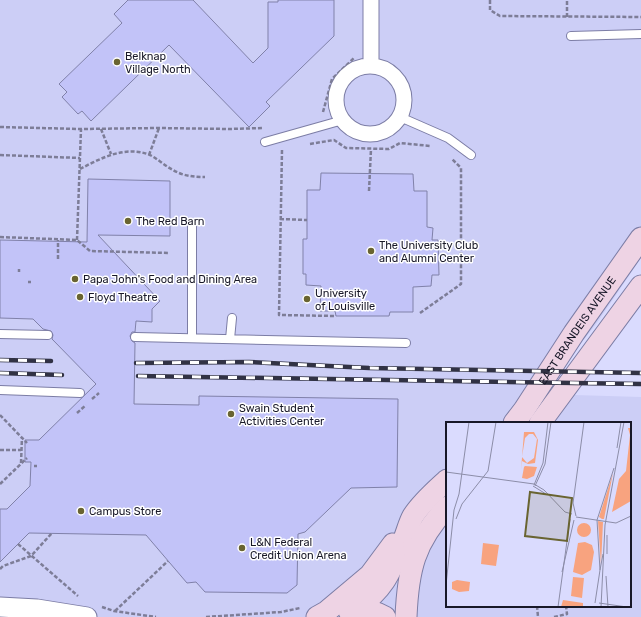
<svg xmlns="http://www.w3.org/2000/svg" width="641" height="617" viewBox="0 0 641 617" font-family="Rubik,sans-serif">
  <rect width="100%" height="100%" fill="#dadbfe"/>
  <path fill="#cccef6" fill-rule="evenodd" d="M0,0H641V258L597,323L541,394L641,397V617H0ZM447,423H630V606H447Z"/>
  <path fill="#c2c3f8" stroke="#8081a9" d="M128,0H193L253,63L268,48V2H278V0H334V36L266,102L270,106L249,127L169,45L91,121L82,111L78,114L62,97L67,92L59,84L122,23L114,14Z
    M321,173L413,174L414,191H427V227L433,228L432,240H438L439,275H432L431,286L413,287V312H390L389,316H336L335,311H320L321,286L306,285V274H303V239H307V190H320Z
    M88,179L170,181V236L98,235L160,301L152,309V322L136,321L135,332H132L130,336L132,341L135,343L134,404L199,405V396L398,399L397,487L351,488L305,532L298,534L297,585L287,593L205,592L196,582L187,583L146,535L29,533L0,562V509H7L30,486L31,462H25V440H39L96,384L52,339L53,335L51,331L43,329L33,319L0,318V240L87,242Z"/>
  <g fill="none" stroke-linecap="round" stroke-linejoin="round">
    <defs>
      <path id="service" d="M571,36L641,34
        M400,117L448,138L471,155
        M265,142L343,120
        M0,334L48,335
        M135,337L406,343
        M192,338V225
        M230,339L232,318
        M0,390L80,393"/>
      <path id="minor" d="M371,66V0
        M336 100a34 34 0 1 1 68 0a34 34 0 1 1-68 0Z"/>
      <path id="tertiary" d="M0,607L37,609L87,617"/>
      <g id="secondary">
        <path id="s1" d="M514,423L524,410L574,333L641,238"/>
        <path d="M540,423L641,286"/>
        <path d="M353,610C384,591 391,571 404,539C407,532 409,523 413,516C422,502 435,491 447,480"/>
        <path d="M349,611C362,608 374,611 385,617"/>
        <path d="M317,617L326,612L370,575L393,544"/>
        <path d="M406,617C408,570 414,542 447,507"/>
      </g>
    </defs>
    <use href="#service" stroke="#7c7da5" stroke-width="10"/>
    <use href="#minor" stroke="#7c7da5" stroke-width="17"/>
    <use href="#tertiary" stroke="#7c7da5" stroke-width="21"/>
    <use href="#secondary" stroke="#7c7da5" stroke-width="23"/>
    <path stroke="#7d7d97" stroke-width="2.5" stroke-dasharray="4 2" stroke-linecap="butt" d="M490,0V10L500,16L641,17
      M567,17V0
      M323,112L332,79L354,58
      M0,127L81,129L159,128L229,129L263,128
      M101,129L111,154
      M310,144L334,140L346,148L389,149L400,143L430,146
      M282,150L279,315L336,316
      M0,155L80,158
      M149,155L159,128
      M80,169C101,158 126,145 150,155C158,159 165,166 173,170C183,176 194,177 205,177
      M369,191L371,149
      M280,219L307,220
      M0,237L77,240L90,251L169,253
      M77,240L81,129
      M58,259V240
      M19,272V269
      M28,282H31
      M149,301L151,299
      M420,313L461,284V168L452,159
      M92,399L99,393
      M77,413L86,405
      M0,415L27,443
      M0,450H21
      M21,463L22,437
      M34,466H37
      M0,484L27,458
      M18,544L78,596
      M0,569L3,566L31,556L52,533
      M537,606L538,617
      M102,607L114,611L156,617
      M115,611L168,561
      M206,617L281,612L300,608
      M554,617L567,614L566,606"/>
    <use href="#service" stroke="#fff" stroke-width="8"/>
    <use href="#minor" stroke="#fff" stroke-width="15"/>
    <use href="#tertiary" stroke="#fff" stroke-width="19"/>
    <use href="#secondary" stroke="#eed3e4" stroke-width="21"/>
    <defs>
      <path id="rail" d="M0,360L51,361
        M136,363L249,362L369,368L641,373
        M0,373L62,375
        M138,376L641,384"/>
    </defs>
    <use href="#rail" stroke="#313244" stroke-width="4.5"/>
    <use href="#rail" stroke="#fff" stroke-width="3" stroke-dasharray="9" stroke-linecap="butt"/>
  </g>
  <g fill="#696431" stroke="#fff" stroke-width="1.5">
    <circle cx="117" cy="62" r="4"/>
    <circle cx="128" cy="221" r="4"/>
    <circle cx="371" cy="251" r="4"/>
    <circle cx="75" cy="279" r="4"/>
    <circle cx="80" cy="297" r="4"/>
    <circle cx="307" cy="299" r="4"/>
    <circle cx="231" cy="414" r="4"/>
    <circle cx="81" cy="511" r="4"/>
    <circle cx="242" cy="548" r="4"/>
  </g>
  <g text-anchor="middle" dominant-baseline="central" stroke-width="3" stroke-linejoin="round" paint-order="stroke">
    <g font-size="11" fill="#181828" stroke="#fff" text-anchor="start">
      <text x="125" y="56">Belknap<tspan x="125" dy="13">Village North</tspan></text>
      <text x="136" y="221">The Red Barn</text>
      <text x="379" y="245">The University Club<tspan x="379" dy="13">and Alumni Center</tspan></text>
      <text x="83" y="279">Papa John's Food and Dining Area</text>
      <text x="315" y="293">University<tspan x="315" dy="13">of Louisville</tspan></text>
      <text x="88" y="297">Floyd Theatre</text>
      <text x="239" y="408">Swain Student<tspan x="239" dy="13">Activities Center</tspan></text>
      <text x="89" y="511">Campus Store</text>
      <text x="250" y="542">L&amp;N Federal<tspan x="250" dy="13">Credit Union Arena</tspan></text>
    </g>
    <g font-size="11" fill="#181828" stroke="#fff">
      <text stroke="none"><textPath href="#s1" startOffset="112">EAST BRANDEIS AVENUE</textPath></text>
    </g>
  </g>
  <g transform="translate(446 422)">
    <rect width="185" height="185" fill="#dadbfe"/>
    <path d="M182,6H185V79L166,90L173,57L180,49L184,13ZM78,10H88L92,18L89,41L82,42L76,39L75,48ZM87,12L91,17L88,36L81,41L76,35L79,16L83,12ZM78,45L79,44L91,45L88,54L81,57L76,56ZM167,51L158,97H156L153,95ZM152,99L157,100L155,143ZM131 108a7 7 0 1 1 14 0a7 7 0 1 1-14 0ZM139,120L146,123L148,130L145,148L136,153L127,150L132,121ZM37,121L53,123L50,144L35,142ZM127,155L138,156L136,176L125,174ZM11,158L24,160L23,169L13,170L6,167V160ZM117,178L137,181V185H115Z" fill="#f8a37f" fill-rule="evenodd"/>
    <path fill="none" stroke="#8c8da8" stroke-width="1" d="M171,26L175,0M0,50L88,62L98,68L119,90L126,92M88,63L97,41L102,0M87,64L100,72M89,64L99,42L105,0M130,94L127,81L138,0M130,95L170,101L185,94M10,97L16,82L42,49L50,0M161,113V132M154,148L157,132M116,150L128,98M160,154L162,185M0,163L8,88L13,72L23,0M149,181L154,148L151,98L168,46M153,181L181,185M112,185L124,97M155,185L159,103L178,0"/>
    <path fill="#696431" fill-opacity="0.15" stroke="#696431" stroke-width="2" d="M84,70L126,76L121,119L79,114Z"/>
    <rect width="185" height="185" fill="none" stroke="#181828" stroke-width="2"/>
  </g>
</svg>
